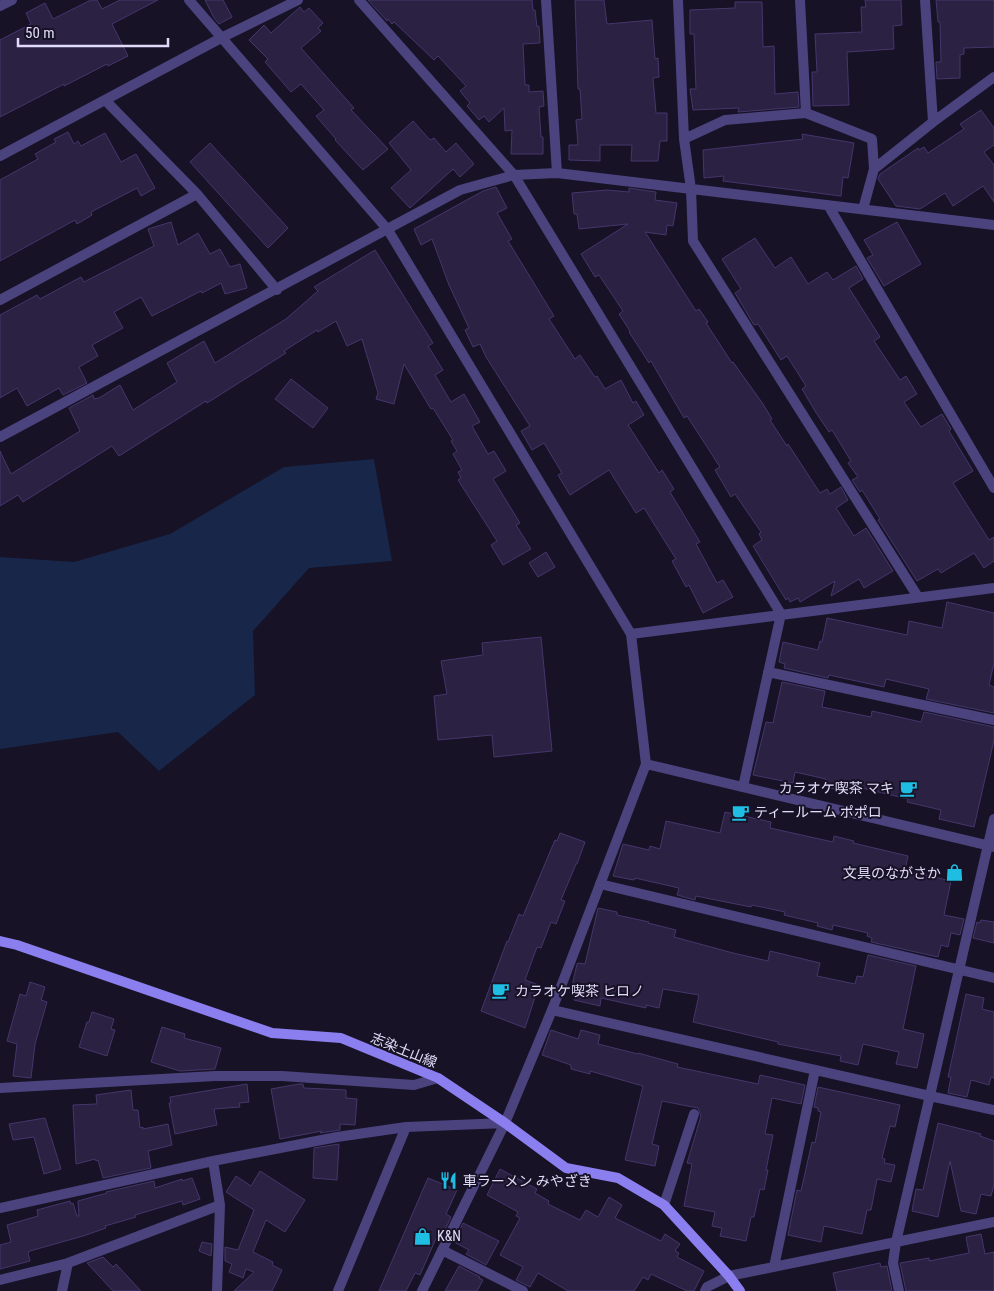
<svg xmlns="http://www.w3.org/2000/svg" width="994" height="1291" viewBox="0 0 994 1291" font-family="'Roboto Condensed','Noto Sans JP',sans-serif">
  <rect width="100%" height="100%" fill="#171225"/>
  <path fill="#172649" d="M374,459L392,561L309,568L253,631L255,695L159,771L118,732L0,749V557L74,562L170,534L284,467Z"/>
  <path fill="#2b2143" stroke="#45366c" d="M91,0H97L102,9L120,0H158L112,24L128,56L108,66L107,64L64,86V84L0,117V40L31,24L26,13L45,3L53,19Z
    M205,0H223L232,17L219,24L214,18Z
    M368,0H532L533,10H535L537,27L539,26L540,43L523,44L525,85H529V92L543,91L544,106L539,107L541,137H543V154H511L512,130L505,131L504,108L489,122L484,116L479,120L467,106L470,103L460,91L466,86L438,56L434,60L394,22L392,24L388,19L387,21Z
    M575,0H604L607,24L652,20L655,59L658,58L659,77L653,78L656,113H667V141H660L658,161H631L632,145H600V161L569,160V145H578L576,120L582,119L580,89H578Z
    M865,0H901L902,25L893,26L894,49L847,52L849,105L813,106L812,72H817L815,34L862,32L861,7H866Z
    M936,0H994V47L964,48V54L960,55V78L937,79L936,62H941L940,22H938Z
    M735,2H762L763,47L774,46L775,94L798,92L799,107L738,112L739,108L693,110L690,89H696L694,34H690V10L735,8Z
    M300,7L304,12L309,8L323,23L318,28L321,31L301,48L354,108L351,110L388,149L363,170L335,140L336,139L316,116L324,110L301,84L291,92L265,62L268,59L249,40L264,25L271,33Z
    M981,110L994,128V145L984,152L994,165V202L983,186L953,206L945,193L920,209L896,206L878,179L880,174L918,148L919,150L924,147L928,153L964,129L960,124Z
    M413,121L430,140L434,138L446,152L456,143L474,164L460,177L453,169L410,208L391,188L411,170L389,143Z
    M68,132L74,144L78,141L81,146L105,133L121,162L136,154L155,188L141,196L137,188L91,212L92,215L77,224L75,220L0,261V180L38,159L35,154L56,142L54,139Z
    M802,134L854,143L848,178L843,177L841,196L723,181L724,176L704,178L703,150L803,139Z
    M210,143L288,228L268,248L190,162Z
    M496,187L507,208L497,213L512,239L508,241L554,316L549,319L575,359L580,355L595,377L597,376L605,389L621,380L633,403L636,401L644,415L628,425L659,473L662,470L674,489L670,492L700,542L696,544L717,583L723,580L733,597L703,613L689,585L686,587L672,561L676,559L644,508L636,513L609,470L570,495L558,475L562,473L544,443L532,450L521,431L530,426L486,357L480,344L473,347L465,330L469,328L449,285L432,239L421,245L414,229L483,191Z
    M629,188L656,192L655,200L677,203L673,226L667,225L666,235L645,232L696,311L699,309L708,322L706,323L732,363L733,362L763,404L772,419L770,420L787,446L788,444L820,493L827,489L830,494L841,487L848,500L836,508L854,536L866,528L893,571L864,588L859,579L831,596L835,581L800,602L798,598L790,602L788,598L786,600L753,546L762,540L759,534L761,532L735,494L731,497L715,470L720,467L687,416L684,418L651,361L649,363L629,332L630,331L619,314L623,311L599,275L595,277L581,254L628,224L579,229L577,214H574L572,193L607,190L629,192Z
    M171,222L178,245L198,233L210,254L220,249L230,267L240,264L247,288L225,294L221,283L202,293L201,291L152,316L141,297L114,312L123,328L92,345L98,356L79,367L87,383L63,395L59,388L27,406L17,388L0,398V315L37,295L40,299L81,277L84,282L127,260L154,246L148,229Z
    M897,222L921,264L884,286L867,258L873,255L864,240Z
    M755,238L775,268L791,257L808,284L827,272L833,280L856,266L863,279L849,288L880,337L874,341L900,380L906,376L917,394L904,402L921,427L942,414L951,429L949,431L973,471L953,483L989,540L994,537V561L984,568L974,553L941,573L938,569L917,581L878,520L880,519L862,490L860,492L852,480L858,477L848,463L851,461L832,430L829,432L815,411L802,389L806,386L787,356L781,360L758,324L754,325L735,293L741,289L722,259Z
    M375,250L433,343L428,346L443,370L435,375L451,402L464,394L480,422L472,426L488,454L494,451L506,471L493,479L520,523L516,525L531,549L503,565L491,545L497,541L458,480L461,478L458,472L462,470L453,454L457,451L451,441L453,440L433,408L431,409L404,364L394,404L376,399L378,393L362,339L347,346L336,321L318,332L317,330L284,351L286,353L207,403L206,401L119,456L112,446L23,502L18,495L0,506V451L11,474L80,431L69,408L93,395L94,399L99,398L120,385L133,410L177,382L167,363L204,341L215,363L286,319L318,291L314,287Z
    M291,379L328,408L313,428L275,399Z
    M546,552L555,567L538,577L529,563Z
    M947,602L994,613V663L989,685L994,687V713L926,699L929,689L886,679L884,687L829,675L828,678L784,668L785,664L779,662L783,642L818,650L820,641L822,642L827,618L907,635L909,621L942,628Z
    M541,637L552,751L494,757L492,735L438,740L434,696L447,694L441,661L483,655L482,643Z
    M782,682L825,691L822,707L871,717L872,711L921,722L924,712L994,727V740L974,827L939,819L941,810L907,802L908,799L849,785L848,792L825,787L826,779L795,772L793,783L753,775L766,722L773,723Z
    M725,812L771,822L770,828L833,842L834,836L854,841L853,843L908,856L905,870L951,881L944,915L964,919L960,935L951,933L948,947L941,945L938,957L871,942L872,938L867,936L868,933L833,925L832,930L817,926L818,923L784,915L785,912L752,905L751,907L696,896L695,900L677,895L679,888L635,878L634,880L613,876L623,844L649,850L650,846L660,849L666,821L720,833Z
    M560,833L585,842L577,864H576L561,900L565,901L556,924L551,922L541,948L537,947L525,980L539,985L525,1028L481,1011L507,941L508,942L519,914L523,916L555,840L557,841Z
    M598,908L617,912V915L649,922L648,923L676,930L674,937L733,953L768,961L770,951L820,963L817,976L855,984L857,976L863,977L868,955L916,966L903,1029L924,1034L917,1068L896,1064L899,1052L863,1044L858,1065L840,1061L841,1056L778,1044V1042L693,1022L699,995L663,989L659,1008L646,1005V1008L601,998L600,1006L574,1000L577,988L572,986L577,964L578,963L585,964Z
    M981,920L994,922V943L973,938L977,922L980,923Z
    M30,982L45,987L41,1000L47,1002L35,1044L31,1078L13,1076L17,1044L7,1041L20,994L26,996Z
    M966,994L984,998L982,1009L994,1012V1078L991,1077L989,1085L971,1080L967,1097L948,1093L951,1077H948Z
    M92,1012L114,1019L111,1029L115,1030L107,1056L79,1047L87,1022H89Z
    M162,1027L185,1034L184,1038L221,1048L215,1069L180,1071L151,1062Z
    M551,1030L578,1039L581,1030L600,1035L598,1044L638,1054V1053L678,1064L677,1067L758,1084L760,1075L805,1085L801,1104L772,1098L765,1134L773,1135L766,1170H768L764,1190L760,1189L754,1217H751L746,1241L720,1236L722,1228L712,1226L715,1212L684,1206L692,1164L687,1163L701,1116L698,1108L662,1101L652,1144L659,1146L655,1166L625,1160L643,1086L590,1071V1074L571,1069V1065L542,1055Z
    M247,1084L249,1102L239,1103L240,1107L214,1109L217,1125L175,1134L169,1103H171L170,1097Z
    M299,1084H303L304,1088L346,1090V1098L357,1099L355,1125L340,1124V1130L320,1133L322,1131L280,1139L271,1089Z
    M818,1087L900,1105L895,1127L890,1126L882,1158L885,1159L884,1163L895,1165L891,1182L877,1179L871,1210H867L862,1234L824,1226L821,1242L788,1235L797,1190L801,1191L812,1142L815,1143L821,1112L818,1111V1108L814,1107Z
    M131,1090L133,1110H138L140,1128L143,1127V1129L168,1124L172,1145L148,1151L151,1168L103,1178L98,1160L96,1161L95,1159L76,1164L73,1105L97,1104L96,1095Z
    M45,1118L61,1169L44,1174L34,1137L13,1140L9,1124Z
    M938,1123L981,1134L980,1136L994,1141V1185L991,1196L981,1194L976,1214L961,1211L950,1161L938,1217L912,1211L916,1189L923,1190Z
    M339,1144L337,1180L313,1178L314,1148Z
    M500,1169L537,1189L535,1193L549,1201L548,1204L580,1220L586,1210L598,1217L609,1197L622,1205L615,1218L661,1241L665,1234L680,1244L675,1251L679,1253L677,1257L704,1271L694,1291H687L651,1274L648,1280L643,1277L634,1291H568L538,1273L530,1287L516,1280L523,1267L500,1255L520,1218L516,1216L518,1212L487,1195Z
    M260,1171L305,1200L285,1232L266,1220L253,1252L273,1262L272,1265L282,1270L272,1291H234L254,1272L246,1269L243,1278L229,1272L232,1264L225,1261V1247L238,1250L254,1210L226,1192L236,1176L251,1186Z
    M192,1178L200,1199L183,1205L182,1201L135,1215L136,1217L105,1226L106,1228L83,1236L30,1251L28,1253L30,1261L0,1269V1245L11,1242L7,1225L38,1216L37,1210L70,1201L71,1204L73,1203L77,1216H79L78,1201L107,1193L106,1192L154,1181L155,1188L182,1179V1181Z
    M428,1178L457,1190L446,1214L451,1217L442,1236L438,1234L420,1275L415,1273L406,1291H379Z
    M463,1223L499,1241L486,1265L466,1254L469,1250L454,1242Z
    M981,1234L985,1254L994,1252V1291H906L900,1263L929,1258V1261L969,1253L966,1237Z
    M202,1242L212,1244L211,1256L199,1251Z
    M103,1257L113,1267L116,1264L141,1291H113L87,1263Z
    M880,1263L881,1267L887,1266L892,1291H837L833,1273Z
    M459,1266L480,1277L479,1278L483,1280L477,1291H445Z"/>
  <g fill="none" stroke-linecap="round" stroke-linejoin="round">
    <path stroke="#4b437e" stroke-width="10" d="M359,0L514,175L781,614L743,787
      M678,0L684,139L691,189L693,241L918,597
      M800,0L806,113
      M925,0L933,122
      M105,100L197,194L277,290
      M684,139L725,120L806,113L872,139L874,169
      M0,156L221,38L298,0
      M557,173L994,225
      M828,205L994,488
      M863,209L874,169L933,122L994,77
      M0,300L197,194
      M0,437L460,190L514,175L557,173L546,0
      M631,634L994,588
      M768,672L994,720
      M600,884L994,978
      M552,1010L930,1096L994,1110
      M0,1088L215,1076H282L414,1085L438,1078
      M213,1161L220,1205L217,1291
      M664,1205L694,1114
      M0,1208L213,1161L337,1137L406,1127L505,1123L422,1291
      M442,1250L523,1291
      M774,1267L815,1070
      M0,1280L68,1263L220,1205
      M62,1291L68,1263
      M338,1291L406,1127
      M705,1291L707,1287L729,1276L896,1242L994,819
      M899,1291L893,1263L896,1242L994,1222"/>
    <path stroke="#4b437e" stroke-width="10" d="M189,0L388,230L631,634L646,764L552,1010L505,1123
      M0,6L12,0
      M646,764L994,847"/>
    <path stroke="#8b7eee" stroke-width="10" d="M0,941L17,945L272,1033L341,1038L438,1078L505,1123L566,1168L618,1178L664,1205L729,1276L740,1291"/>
  </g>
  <defs>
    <symbol id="cafe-bare" viewBox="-9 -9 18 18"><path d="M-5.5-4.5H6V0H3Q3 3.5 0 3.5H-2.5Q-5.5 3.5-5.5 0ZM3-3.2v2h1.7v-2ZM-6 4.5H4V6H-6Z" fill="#1fbde2" stroke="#171225" stroke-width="2.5" paint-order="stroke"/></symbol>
    <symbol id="shop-bare" viewBox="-9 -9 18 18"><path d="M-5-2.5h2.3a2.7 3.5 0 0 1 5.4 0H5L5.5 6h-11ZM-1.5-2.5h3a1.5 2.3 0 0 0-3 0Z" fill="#1fbde2" stroke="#171225" stroke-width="2.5" paint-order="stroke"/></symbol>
    <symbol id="restaurant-bare" viewBox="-9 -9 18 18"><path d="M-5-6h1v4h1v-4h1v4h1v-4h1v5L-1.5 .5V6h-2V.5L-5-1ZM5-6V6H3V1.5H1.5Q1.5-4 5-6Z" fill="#1fbde2" stroke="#171225" stroke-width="2.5" paint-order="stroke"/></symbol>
  </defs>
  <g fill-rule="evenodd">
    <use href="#cafe-bare" x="896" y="776" width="25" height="25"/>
    <use href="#cafe-bare" x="728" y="800" width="25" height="25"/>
    <use href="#shop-bare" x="942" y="860" width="25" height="25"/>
    <use href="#cafe-bare" x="488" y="978" width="25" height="25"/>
    <use href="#restaurant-bare" x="436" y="1168" width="25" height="25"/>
    <use href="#shop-bare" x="410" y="1224" width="25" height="25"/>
  </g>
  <g text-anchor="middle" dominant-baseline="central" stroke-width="4" stroke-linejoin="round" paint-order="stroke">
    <g font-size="14" fill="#e1dbfa" stroke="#171225" text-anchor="start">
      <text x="894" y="788" text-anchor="end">カラオケ喫茶 マキ</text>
      <text x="754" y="812">ティールーム ポポロ</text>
      <text x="941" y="873" text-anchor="end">文具のながさか</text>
      <text x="515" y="991">カラオケ喫茶 ヒロノ</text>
      <text x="463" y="1181">車ラーメン みやざき</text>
      <text x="437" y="1236">K&amp;N</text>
    </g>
    <g font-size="14" fill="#e1dbfa" stroke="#171225">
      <text transform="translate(404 1050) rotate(22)">志染土山線</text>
    </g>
  </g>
  <path d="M18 38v8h150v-8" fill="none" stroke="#e1dbfa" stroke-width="2.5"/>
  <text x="25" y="38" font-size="15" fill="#e1dbfa" stroke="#171225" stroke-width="4" paint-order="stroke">50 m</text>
</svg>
